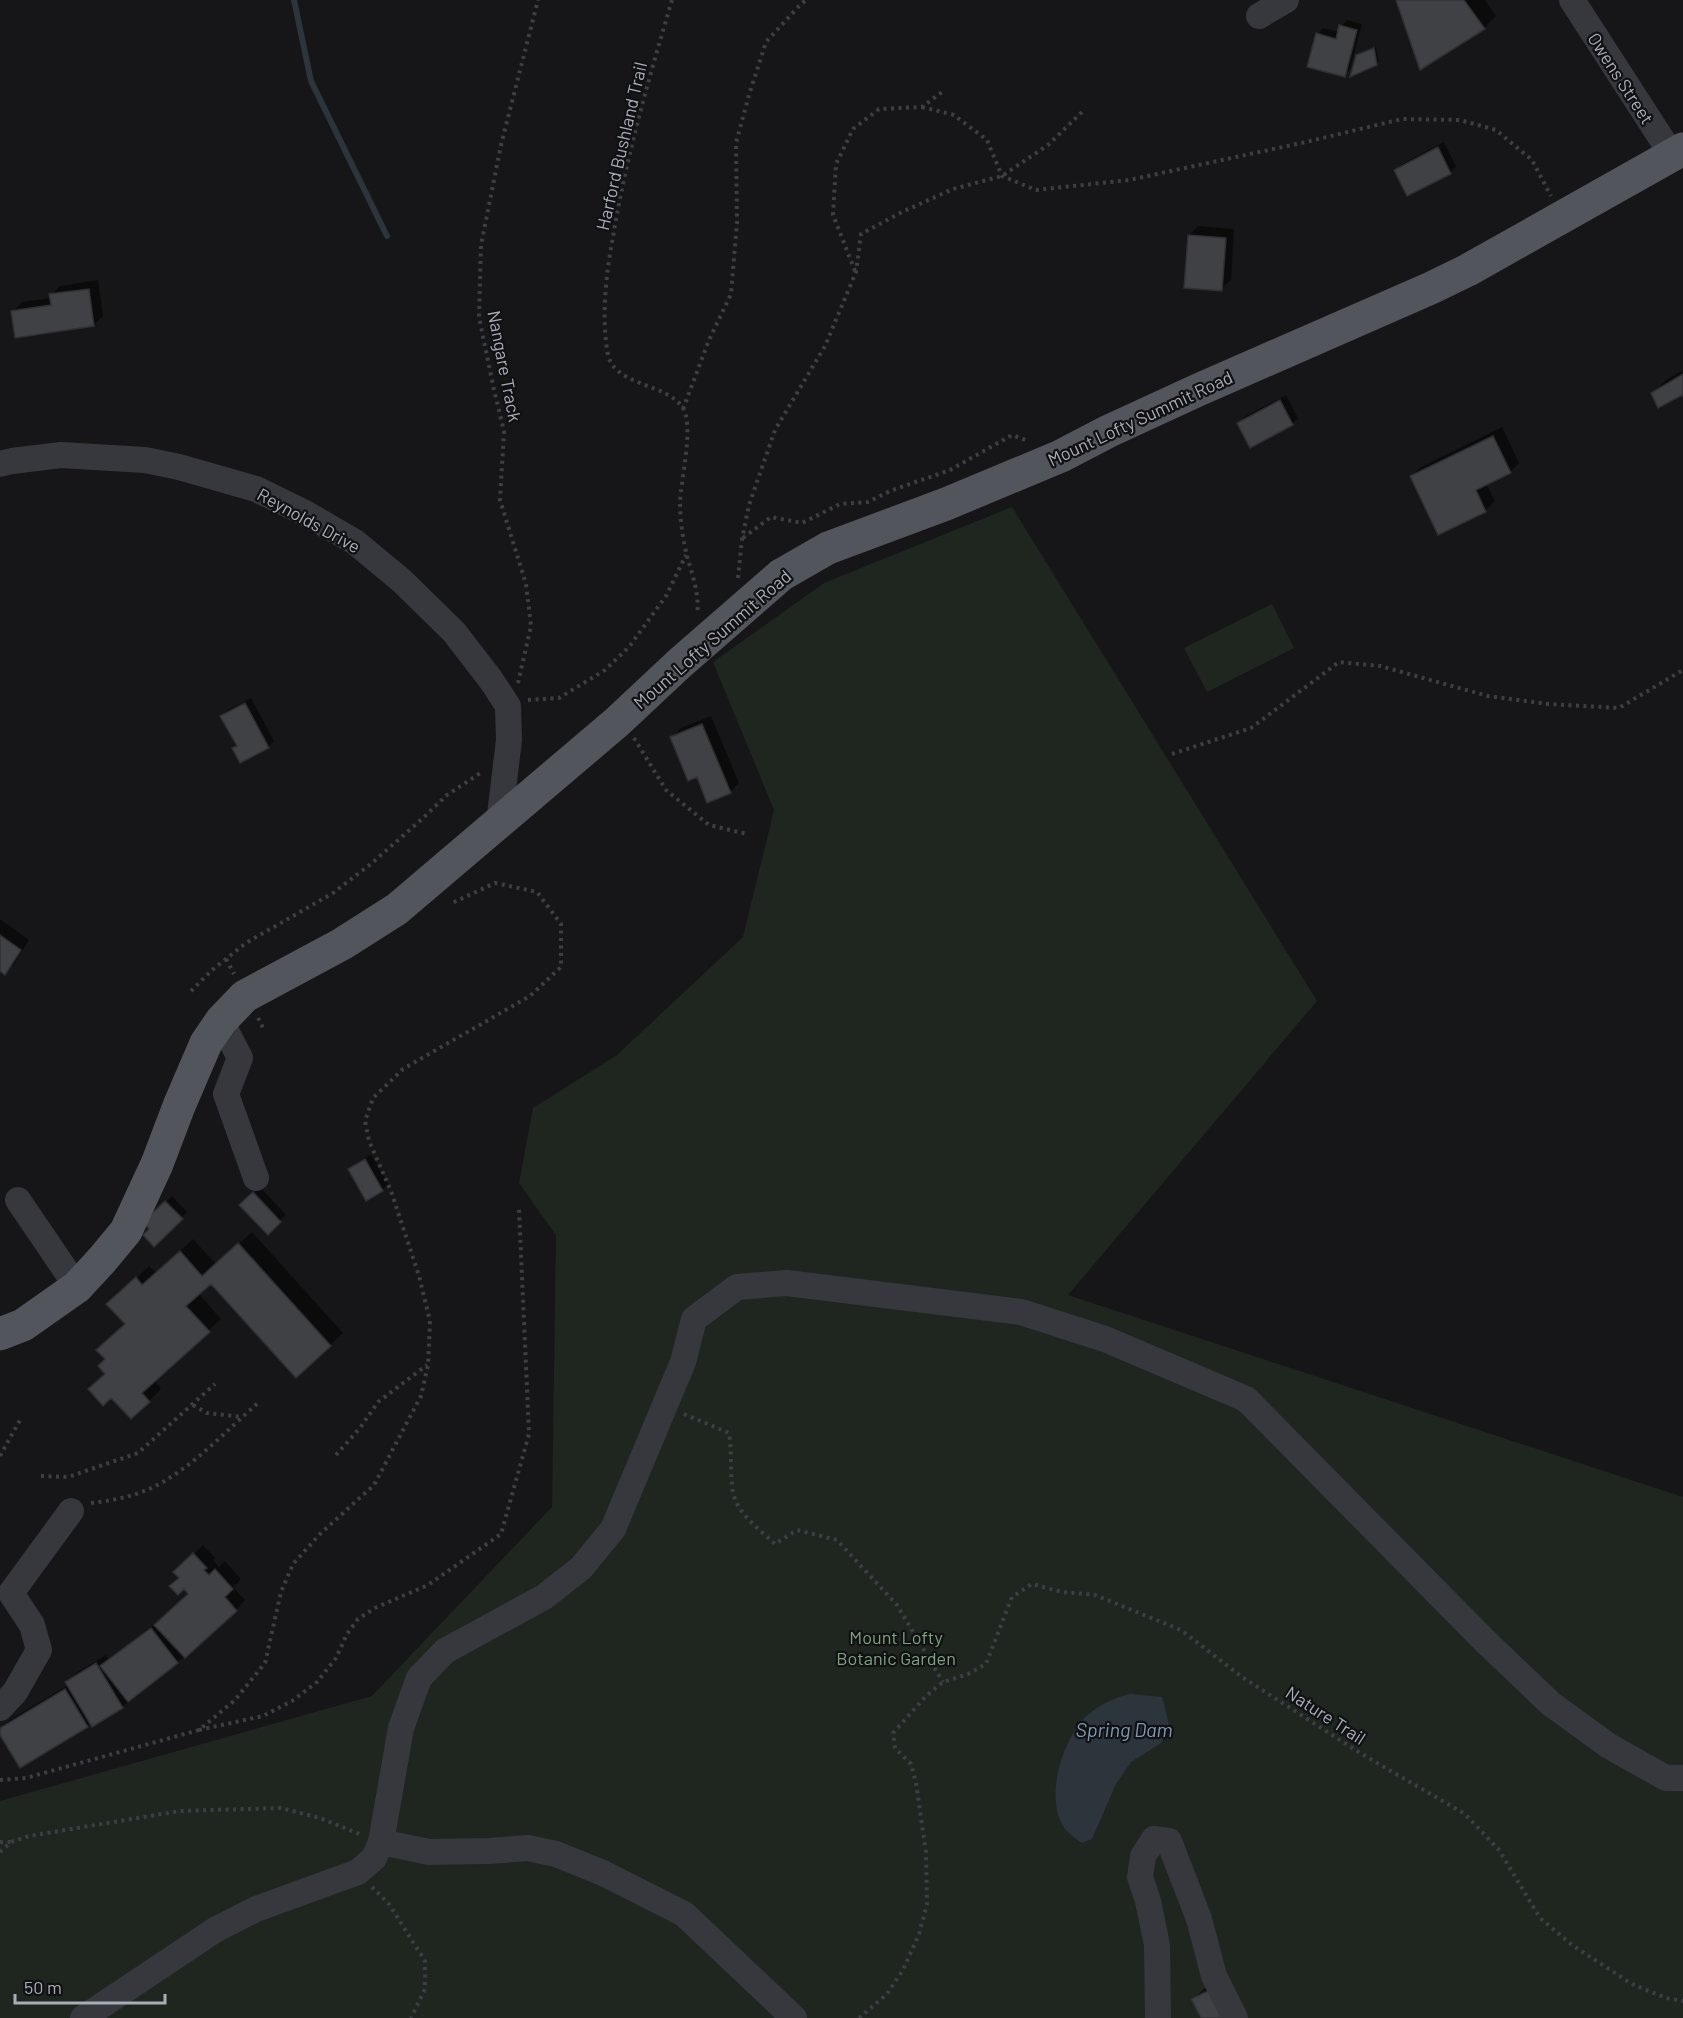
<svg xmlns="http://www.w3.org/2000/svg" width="1683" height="2018" viewBox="0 0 1683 2018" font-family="Barlow,sans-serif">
  <rect width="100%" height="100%" fill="#161618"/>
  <path fill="#1e261f" d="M1012,507L1317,1001L1068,1295L1683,1497V2018H0V1801L372,1696L552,1507L556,1235L519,1183L533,1108L617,1055L743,937L774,810L713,662L824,583Z
    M1272,604L1294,648L1207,692L1184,648Z"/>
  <path fill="#2c353c" d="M1130,1694L1162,1697L1169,1724L1161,1743L1131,1762L1116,1784L1092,1839L1082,1843C1073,1837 1064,1830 1060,1820C1047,1790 1064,1735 1089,1714C1102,1703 1114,1698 1130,1694Z"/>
  <path fill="#0007" d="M1398,0H1485L1496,16L1484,28Z
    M1347,20L1362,24L1350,69L1344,75L1317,34L1323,28L1339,32L1341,26Z
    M1376,47L1379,61L1376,64L1357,56L1360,53Z
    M1444,142L1456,166L1451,172L1408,194L1396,170L1402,164Z
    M1198,226L1234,229L1231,280L1221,289L1189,235Z
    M98,280L103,316L94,325L13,312L22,302L51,298V295L60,286Z
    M1683,370V394L1653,393L1666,380Z
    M1286,395L1298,418L1292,424L1239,423L1244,417Z
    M1502,427L1519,463L1510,472L1486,484L1495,501L1485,511L1411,476L1421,467Z
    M251,698L274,741L268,747L234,749L238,744L222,716L228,710Z
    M711,716L739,783L730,792L697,775L672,737L681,728Z
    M0,919L29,940L14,964L5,973L0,969Z
    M371,1154L388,1184L382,1190L350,1169L356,1163Z
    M260,1187L286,1215L268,1232L241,1205Z
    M172,1196L187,1212L154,1245L151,1229L145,1222Z
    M252,1232L343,1333L330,1345L211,1282L198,1293L221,1319L154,1380L161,1389L149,1401L106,1373L107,1359L126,1324L121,1292L149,1266L156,1273L193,1239L216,1264Z
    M203,1545L215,1558L213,1560L219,1567L225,1561L241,1579L233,1587L245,1600L236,1610L185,1656L122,1707L91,1722L87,1726L0,1732V1729L8,1721L68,1685L67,1683L76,1673L106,1655L109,1660L161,1619L190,1593L180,1577L185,1563Z
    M1225,1977L1203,2018L1193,1999L1206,1987Z"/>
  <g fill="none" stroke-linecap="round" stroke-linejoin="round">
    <path stroke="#2c353c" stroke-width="6" d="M294,0L311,81L387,236"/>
  </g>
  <path fill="#404145" stroke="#303034" stroke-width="1.5" d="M1396,0H1464L1485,29L1420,70Z
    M1339,25L1357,30L1345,77L1307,67L1316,33L1336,39Z
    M1374,48L1377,65L1350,77L1356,55Z
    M1438,147L1451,174L1407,196L1394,170Z
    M1188,235L1226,238L1222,291L1184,288Z
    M89,289L94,326L15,338L11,311L51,305L49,294Z
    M1683,374V397L1682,395L1658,408L1651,393Z
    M1280,400L1293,425L1250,448L1237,423Z
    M1493,436L1511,473L1476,490L1486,512L1438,535L1410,476Z
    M245,703L269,748L240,763L232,748L237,746L220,716Z
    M702,724L731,793L707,803L697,777L688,781L670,737Z
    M0,935L21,950L5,975L0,971Z
    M365,1159L383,1191L366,1201L348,1169Z
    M253,1192L281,1222L268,1235L239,1205Z
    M165,1201L183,1219L154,1247L143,1235L149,1229L143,1222Z
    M238,1243L331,1346L296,1378L211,1284L186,1306L210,1332L142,1393L150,1402L131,1419L111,1398L103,1406L88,1389L105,1374L98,1366L105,1359L96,1350L125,1324L106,1304L136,1277L142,1285L180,1251L202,1276Z
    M193,1553L207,1568L204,1570L209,1575L215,1569L233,1589L225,1597L237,1611L185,1658L154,1625L188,1594L184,1589L178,1595L169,1586L179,1578L173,1572Z
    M151,1628L178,1663L128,1702L100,1666Z
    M96,1663L123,1708L92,1727L65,1682Z
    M65,1689L88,1727L20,1768L0,1735V1728Z
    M1212,1989L1228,2018H1201L1191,1999Z"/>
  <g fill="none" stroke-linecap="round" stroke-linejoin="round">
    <path stroke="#3d3f44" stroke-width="4" stroke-dasharray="3 4.5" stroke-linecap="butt" d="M672,0C649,78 626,157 613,237C606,274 601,318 608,355C615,386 667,383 683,408C694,426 681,480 680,502C680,519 683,540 687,556C692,574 700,595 697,614
      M922,107L954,115L987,140L1002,176L1036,190L1129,180L1306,142L1402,119L1460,120L1496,130L1532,160L1551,196
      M855,271L833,215L836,164L853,129L879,109L922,107L942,92
      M683,409L709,340L731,294L737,222L736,143L749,95L766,42L799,6L806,0
      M743,538L771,517L802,523L840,504L868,502L890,491L950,470L1012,435L1028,441
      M738,578L742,539L749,505L775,430L825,346L856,272L861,234L902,212L953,189L1002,176L1048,145L1082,112
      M518,683L531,626L526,584L500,500L504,431L494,390L479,317L481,245L501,145L538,0
      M528,700L559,698L605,670L629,647L666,596L686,555
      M634,738L666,790L709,825L747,834
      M1172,754L1251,728L1339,662L1380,666L1488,696L1548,704L1619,708L1683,670
      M226,959L234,974
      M191,991L212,970L246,943L333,893L372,863L422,819L447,795L482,772
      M258,1018L263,1028
      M193,1405L207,1413L243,1417
      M684,1414L729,1433C732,1450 730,1467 732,1485C733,1511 758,1528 775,1544L797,1530L837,1540L897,1605L943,1682
      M336,1455L360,1428L378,1402L427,1365
      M0,1456L20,1420
      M41,1476L68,1477L138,1453L215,1384
      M91,1503C110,1501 131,1497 149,1489C188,1472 226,1431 258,1403
      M199,1730L263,1716L292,1701L317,1682L336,1658L347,1634L358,1619L375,1608L428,1585L501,1534L529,1434L519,1209
      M0,1780L26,1778L199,1730L235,1700L265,1663L281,1592L293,1564L320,1534L374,1485L421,1396L428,1365L430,1321L419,1276L391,1191L369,1141L365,1121L373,1098L403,1069L530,996L561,967V924L537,892L495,883L450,904
      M0,1842H11
      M0,1852L11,1842L29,1836L180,1811L281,1808L320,1818L362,1835
      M372,1887L389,1904L425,1961V1989L411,2018
      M859,2018L887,1994L903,1970L919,1934L927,1904L926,1852L916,1783L911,1764L895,1748L893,1733L926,1696L943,1682L968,1674L986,1664L1012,1597L1032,1584L1062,1592L1095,1595L1181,1630L1242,1677L1360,1753L1465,1814L1499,1850L1540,1918L1572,1945L1632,1984L1666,1998L1683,2001"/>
    <path stroke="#37383d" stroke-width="26" d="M1572,0L1672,155
      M1259,16L1286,0
      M0,464L12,461L61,455L145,460L179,467L256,489L305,513L355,542L402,581L454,632L491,680L508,706L509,740L499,823
      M221,1021L240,1058L226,1094L256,1178
      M18,1200L77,1287
      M0,1708L15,1692L39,1650L32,1625L11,1593L71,1511
      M381,1842L429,1852L489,1851L528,1848L556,1854L603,1873L684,1914L794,2018
      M83,2018L215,1930L256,1909L358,1872L374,1858L381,1842L401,1728L419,1678L445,1651L544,1597L581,1568L613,1529L683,1362L694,1319L737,1287L787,1283L1021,1312L1105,1339L1246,1399L1484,1640L1551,1704L1609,1746L1666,1778H1683
      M1158,2018L1157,1945L1148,1901L1140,1877L1143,1856L1154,1839L1169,1841L1199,1919L1214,1976L1235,2018"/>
    <path stroke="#53555c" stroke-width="33" d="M0,1334L23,1325L77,1287L102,1260L126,1231L157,1164L179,1106L206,1043L221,1021L245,996L342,944L397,909L617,722L680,663L781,575L828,548L946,504L1061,456L1109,431L1198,390L1431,288L1468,270L1683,149"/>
  </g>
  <g text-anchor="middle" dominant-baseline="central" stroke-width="4.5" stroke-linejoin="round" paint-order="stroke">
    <g font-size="18" fill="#a8adb8" stroke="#111113">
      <text transform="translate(1621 78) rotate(57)">Owens Street</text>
      <text transform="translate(621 146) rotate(-77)">Harford Bushland Trail</text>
      <text transform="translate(505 366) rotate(79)">Nangare Track</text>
      <text transform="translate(1140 418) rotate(-25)">Mount Lofty Summit Road</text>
      <text transform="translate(309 520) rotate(29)">Reynolds Drive</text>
      <text transform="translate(712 639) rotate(-41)">Mount Lofty Summit Road</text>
      <text transform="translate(1326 1715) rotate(33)">Nature Trail</text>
    </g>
    <g font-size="18" fill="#7fa381" stroke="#111113">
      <text x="896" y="1637">Mount Lofty<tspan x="896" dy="21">Botanic Garden</tspan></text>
    </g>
    <g font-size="20" font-style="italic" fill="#7f9bb3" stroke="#111113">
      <text x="1124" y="1729">Spring Dam</text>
    </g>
  </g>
  <path d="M15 1994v9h150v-9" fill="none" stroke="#a8adb8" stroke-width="3"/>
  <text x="24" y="1994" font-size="18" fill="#a8adb8" stroke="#111113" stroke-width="4.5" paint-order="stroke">50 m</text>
</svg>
